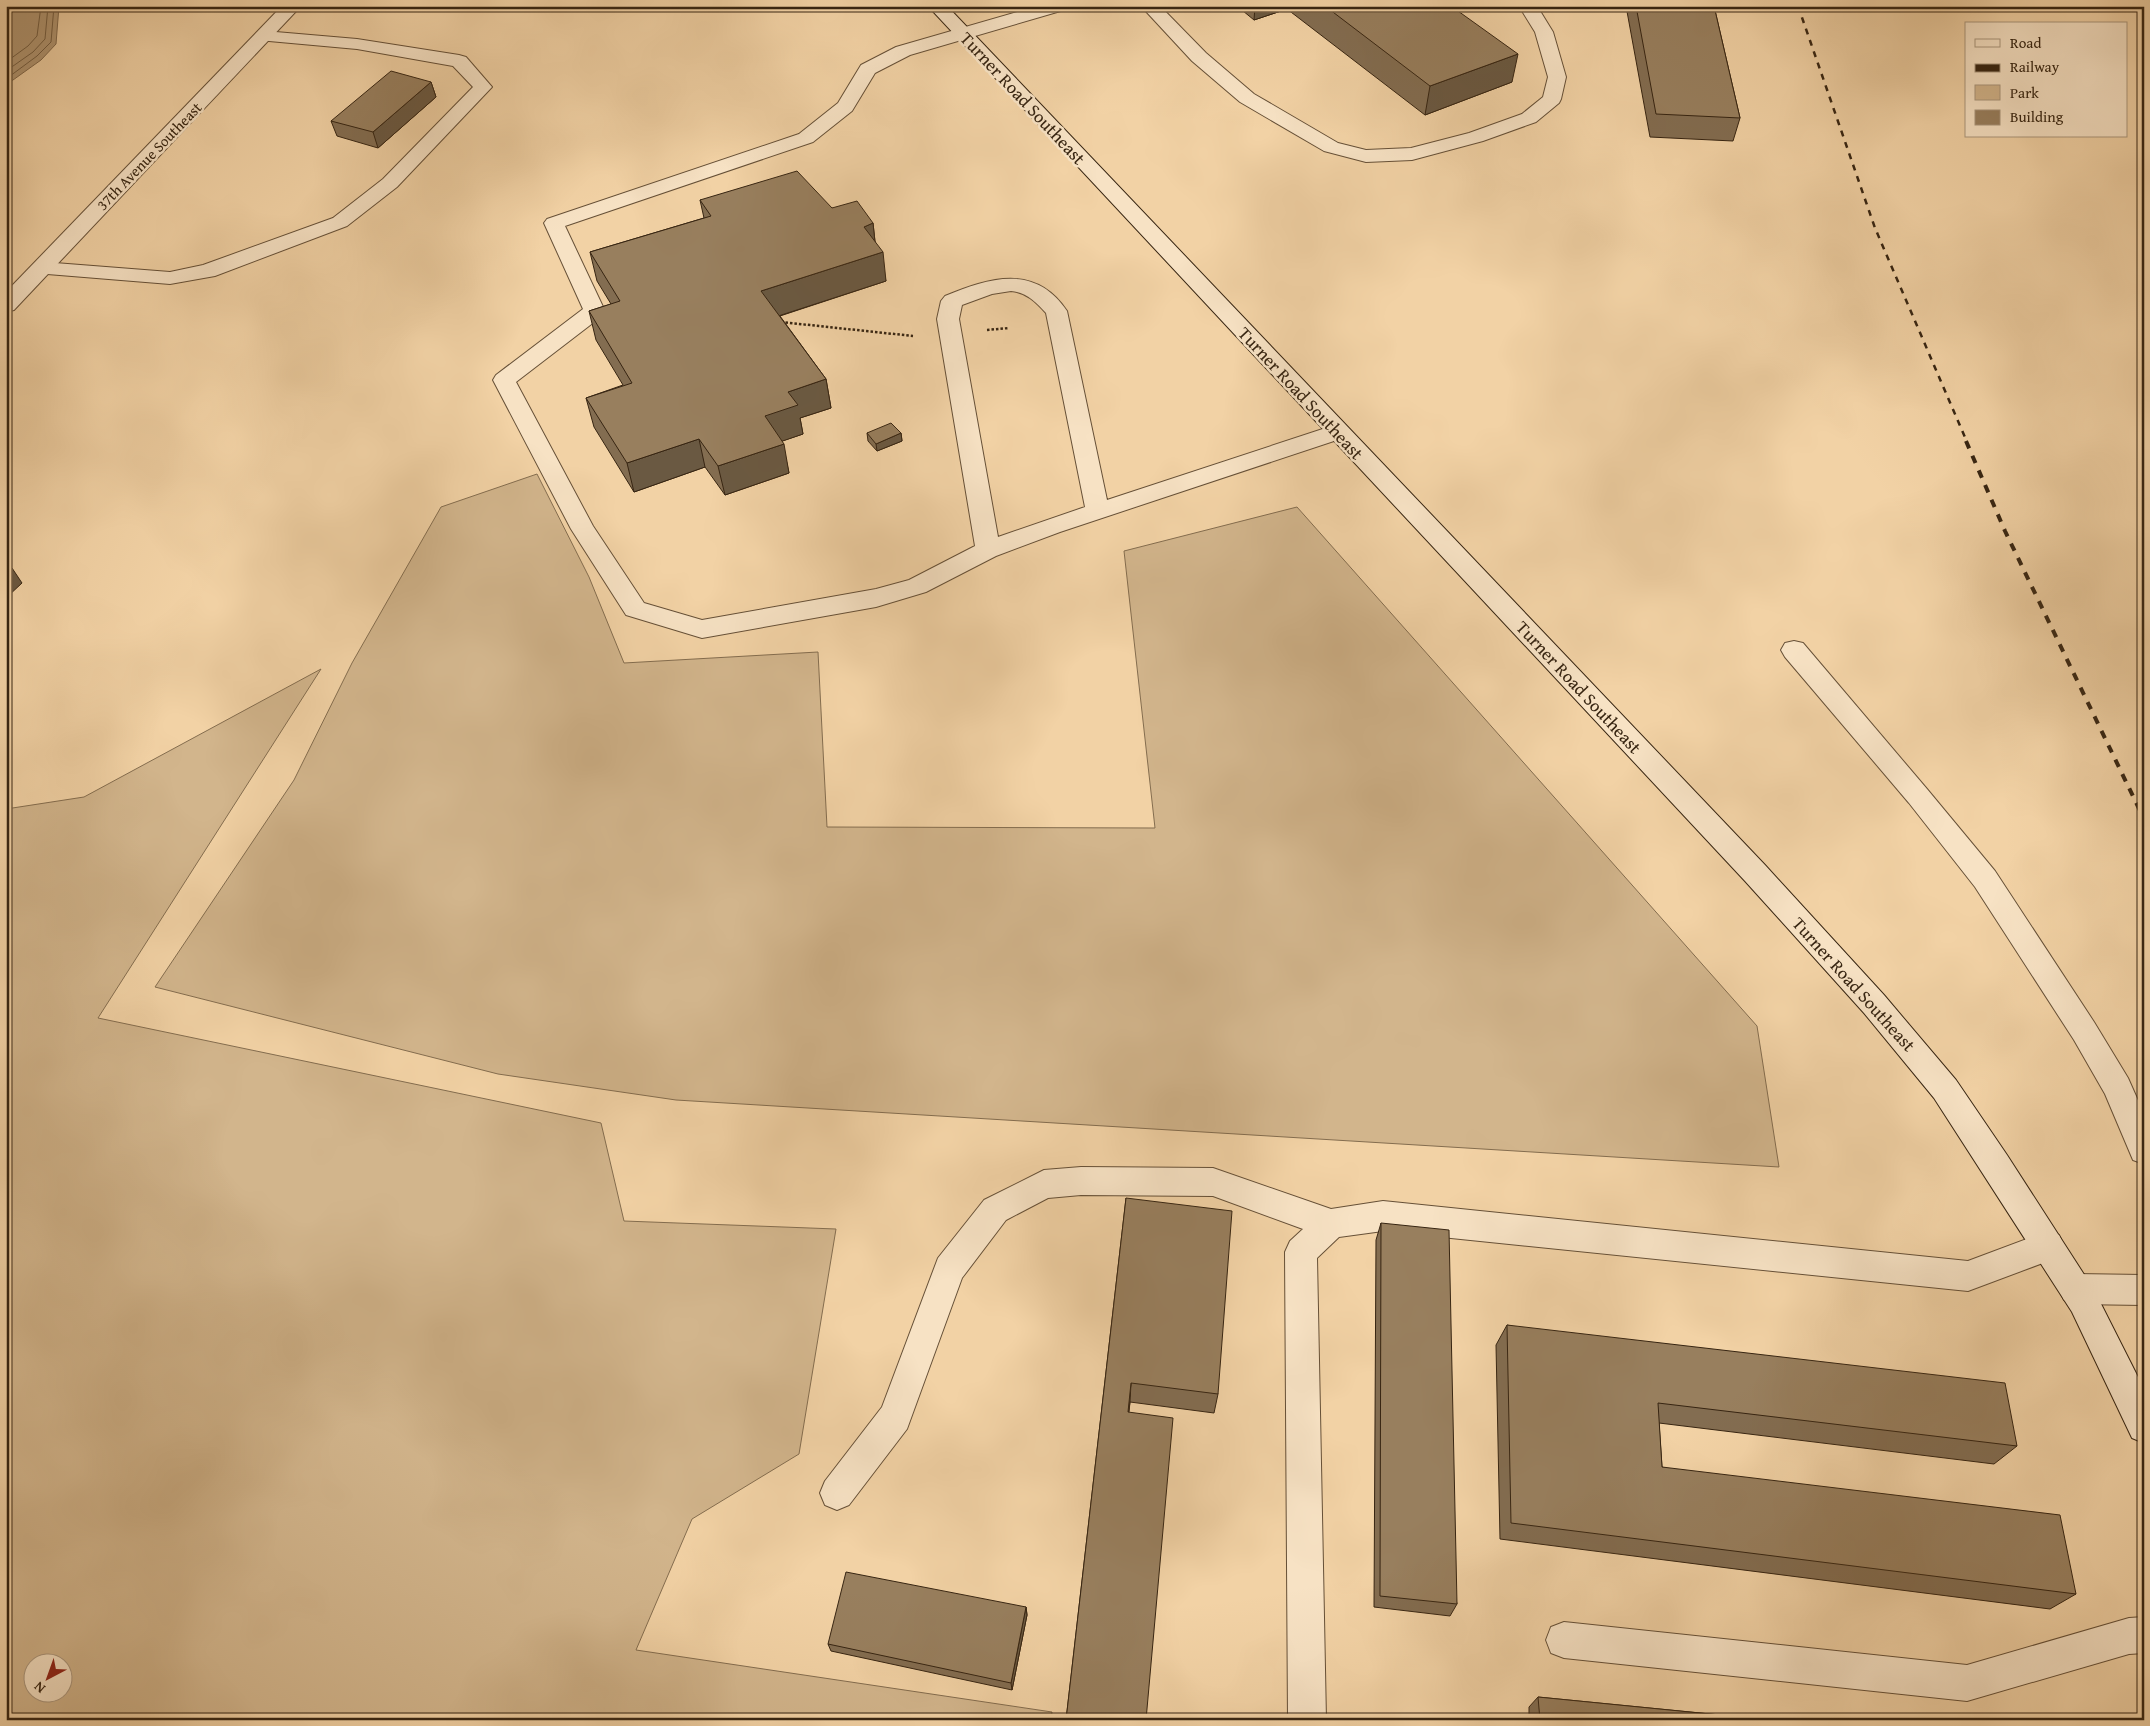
<svg xmlns="http://www.w3.org/2000/svg" width="2150" height="1726" viewBox="0 0 2150 1726" font-family="'Gentium Book Plus',serif">
  <rect width="100%" height="100%" fill="#f2d2a5"/>
  <filter id="stains"><feTurbulence type="fractalNoise" baseFrequency=".004" numOctaves="4"/><feColorMatrix values="0 0 0 0 .2 0 0 0 0 .09 0 0 0 0 .02 0 0 0 .5 -.17"/></filter>
  <radialGradient id="worn" r=".72"><stop offset=".6" stop-color="#630" stop-opacity="0"/><stop offset="1" stop-color="#630" stop-opacity=".3"/></radialGradient>
  <path fill="#d2b58c" stroke="#846d4f" fill-rule="evenodd" d="M537,474L589,577L624,663L818,652L827,827L1155,828L1124,551L1297,507L1757,1026L1779,1167L676,1100L498,1074L155,987L294,780L352,663L441,507Z
    M321,669L98,1018L601,1123L624,1221L836,1229L799,1454L692,1519L636,1650L1052,1712L1051,1720H6V809L84,797ZM32,1664H62V1694H32Z"/>
  <path fill="#b29773" stroke="#81694c" d="M6,6H59L56,44L41,60L6,85Z"/>
  <g fill="none" stroke-linecap="round" stroke-linejoin="round">
    <path stroke="#745e42" stroke-width="1" d="M6,62L28,46L37,36L41,6
      M6,71L33,52L45,39L48,6
      M6,79L37,56L51,42L54,6"/>
    <defs>
      <path id="service" d="M1038,6H1067L1064,10L910,55L875,73L852,111L813,142L565,226L605,311L602,316L516,382L593,526L644,603L702,620L876,589L909,580L975,546L937,319L941,301L945,296C989,278 1035,263 1067,311L1107,500L1338,424L1346,427L1349,432L1346,437L1060,532L996,556L926,592L876,607L702,638L626,615L571,529L493,380L496,375L583,309L544,223L547,219L799,134L838,103L861,65L896,47ZM1011,291C1026,292 1036,302 1046,313L1085,507L998,537L959,319L962,305L992,294Z
        M1141,6H1160L1206,53L1254,94L1338,143L1366,150L1411,148L1469,133L1522,114L1543,97L1548,77L1535,32L1519,6H1537L1553,32L1566,77L1561,99L1559,103L1536,122L1483,141L1412,160L1366,162L1324,151L1240,102L1192,61Z
        M264,31L357,39L459,55L466,57L492,87L397,187L347,226L215,276L170,284L35,273L32,268L35,263L42,262L170,272L203,265L333,218L383,179L473,87L453,66L357,49L258,40L255,36L258,32Z
        M1794,641L1803,643L1927,789L1995,871L2094,1022L2128,1078L2144,1114V1164L2133,1160L2105,1094L2074,1040L1975,887L1909,803L1785,657L1781,650L1785,643Z
        M1081,1167L1213,1168L1331,1209L1383,1201L1968,1261L2048,1231L2059,1235L2064,1246L2059,1257L1968,1291L1383,1231L1339,1237L1317,1258L1326,1720H1288L1285,1252L1290,1241L1303,1229L1213,1196L1081,1195L1048,1198L1006,1220L962,1278L907,1429L849,1505L837,1510L825,1505L820,1493L825,1481L882,1407L938,1258L984,1200L1044,1170Z
        M2075,1274L2144,1275V1305L2075,1304L2064,1300L2059,1289L2064,1278Z
        M2144,1617V1653L2129,1654L1967,1701L1564,1658L1551,1653L1546,1640L1551,1627L1564,1622L1967,1665L2129,1618Z"/>
      <path id="minor" d="M282,6H301L14,310L6,312V292Z"/>
      <path id="secondary" d="M928,6H947L1765,865L1884,995L1956,1080L2007,1155L2094,1290L2144,1389V1443L2132,1438L2072,1312L1934,1098L1864,1013L1745,881Z"/>
    </defs>
    <use href="#service" stroke="#665037" stroke-width="2"/>
    <use href="#minor" stroke="#665037" stroke-width="2"/>
    <use href="#secondary" stroke="#372512" stroke-width="2"/>
    <path stroke="#372512" stroke-width="2.5" stroke-dasharray="2.5 2" stroke-linecap="butt" d="M781,322L913,336
      M987,330L1009,328"/>
    <use href="#service" fill="#f7e2c4" fill-rule="evenodd"/>
    <use href="#minor" fill="#f7e2c4" fill-rule="evenodd"/>
    <use href="#secondary" fill="#f7e2c4" fill-rule="evenodd"/>
    <path stroke="#372512" stroke-width="2.5" stroke-dasharray="6 6" stroke-linecap="butt" d="M1798,6L1875,228L1967,442"/>
    <path stroke="#372512" stroke-width="4" stroke-dasharray="8 8" stroke-linecap="butt" d="M1966,441L2005,531L2144,819"/>
  </g>
  <path fill="#836d51" stroke="#372512" d="M1237,6H1451L1512,82L1425,115L1287,9L1254,20Z
    M1626,6H1714L1740,118L1733,141L1650,137Z
    M431,82L436,97L378,148L337,136L331,121Z
    M700,200L832,208L873,223L875,241L886,281L780,316L826,379L831,408L800,418L803,434L782,441L789,473L725,495L705,467L634,492L594,427L586,398L623,385L596,340L589,311L611,304L597,281L590,252L704,218Z
    M867,433H901L902,441L877,451L868,441Z
    M1126,1198L1218,1394L1214,1413L1130,1402L1129,1412L1066,1720Z
    M1381,1223L1457,1604L1450,1616L1374,1607L1376,1240Z
    M1507,1325L2017,1446L1994,1464L1659,1423L1662,1467L2076,1594L2050,1609L1500,1539L1496,1345Z
    M1026,1607L1027,1615L1012,1690L831,1651L828,1644Z
    M1538,1697L1771,1720H1529V1707Z"/>
  <path fill="#6a5942" stroke="#372512" d="M1255,6H1287V9L1254,20Z
    M1518,54L1512,82L1425,115L1430,86Z
    M431,82L436,97L378,148L373,132Z
    M873,223L876,252L864,227Z
    M883,252L886,281L766,320L761,291Z
    M826,379L831,408L800,418L803,434L771,445L765,416L788,392Z
    M901,433L902,441L877,451L876,444Z
    M699,439L705,467L634,492L627,463Z
    M784,444L789,473L725,495L718,466Z
    M12,568L22,583L6,598V573Z
    M1131,1383L1130,1402L1126,1430L1128,1412Z
    M1026,1607L1027,1615L1012,1690L1011,1683Z"/>
  <path fill="#987f5e" stroke="#372512" d="M1325,6H1451L1518,54L1430,86Z
    M1636,6H1714L1740,118L1656,114Z
    M391,71L431,82L373,132L331,121Z
    M797,171L832,208L857,201L873,223L864,227L883,252L761,291L826,379L788,392L798,405L765,416L784,444L718,466L699,439L627,463L586,398L632,383L589,311L620,301L590,252L711,216L700,200Z
    M891,423L901,433L876,444L867,433Z
    M6,566L12,568L6,573Z
    M1126,1198L1232,1211L1218,1394L1131,1383L1128,1412L1173,1418L1146,1720H1066Z
    M1381,1223L1449,1230L1457,1604L1380,1596Z
    M1507,1325L2005,1383L2017,1446L1658,1403L1662,1467L2060,1515L2076,1594L1511,1523Z
    M846,1572L1026,1607L1011,1683L828,1644Z
    M1538,1697L1771,1720H1540Z"/>
  <g text-anchor="middle" dominant-baseline="central" stroke-width="5" stroke-linejoin="round" paint-order="stroke">
    <g font-size="15" fill="#372512" stroke="#f7e2c4">
      <text transform="translate(149 156) rotate(-46)">37th Avenue Southeast</text>
    </g>
    <g font-size="18" fill="#372512" stroke="#f7e2c4">
      <text transform="translate(1023 98) rotate(47)">Turner Road Southeast</text>
      <text transform="translate(1301 393) rotate(47)">Turner Road Southeast</text>
      <text transform="translate(1579 687) rotate(47)">Turner Road Southeast</text>
      <text transform="translate(1854 984) rotate(48)">Turner Road Southeast</text>
    </g>
  </g>
  <rect width="2150" height="1726" fill="none" stroke="#f2d2a5" stroke-width="25"/>
  <rect x="8" y="8" width="2135" height="1711" fill="none" stroke="#372512" stroke-width="2.5"/>
  <rect x="12" y="12" width="2125" height="1701" fill="none" stroke="#372512"/>
  <rect x="1965" y="22" width="162" height="115" fill="#f7e2c4" stroke="#aa967d"/>
  <rect x="1975" y="39" width="25" height="8" fill="#f7e2c4" stroke="#aa967d"/>
  <text x="2010" y="48" font-size="15" fill="#372512">Road</text>
  <rect x="1975" y="64" width="25" height="8" fill="#372512" stroke="#aa967d"/>
  <text x="2010" y="72" font-size="15" fill="#372512">Railway</text>
  <rect x="1975" y="85" width="25" height="15" fill="#d2b58c" stroke="#aa967d"/>
  <text x="2010" y="98" font-size="15" fill="#372512">Park</text>
  <rect x="1975" y="110" width="25" height="15" fill="#987f5e" stroke="#aa967d"/>
  <text x="2010" y="122" font-size="15" fill="#372512">Building</text>
  <g transform="translate(48 1678) rotate(221)"><circle r="24" fill="#f7e2c4" stroke="#aa967d"/>
  <path d="M0-4L9 19L0 12L-9 19Z" fill="#8f2418"/>
  <text y="-8" font-size="14" font-weight="bold" text-anchor="middle" fill="#372512">N</text>
  </g>
  <rect width="100%" height="100%" filter="url(#stains)"/>
  <rect width="100%" height="100%" fill="url(#worn)"/>
</svg>
